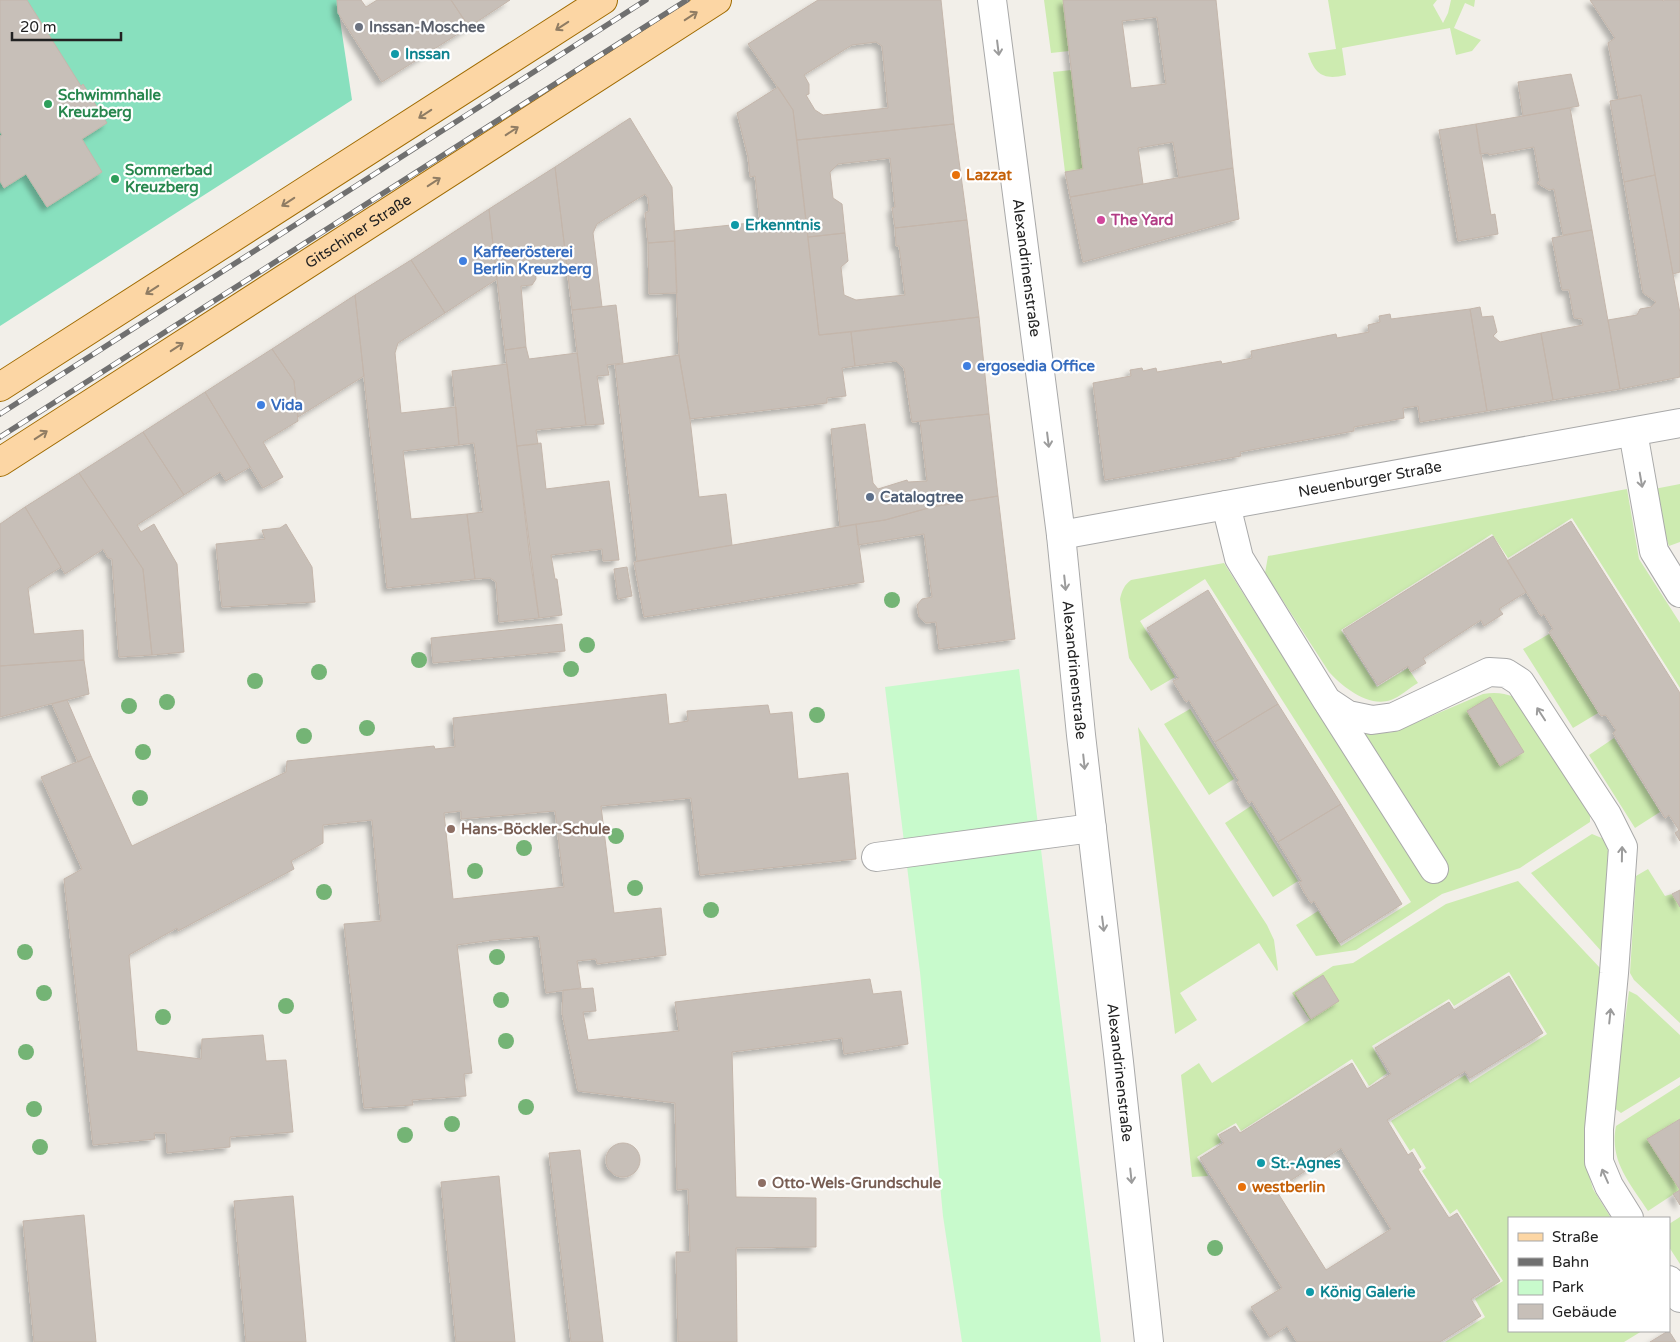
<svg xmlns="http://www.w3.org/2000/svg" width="1680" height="1342" viewBox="0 0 1680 1342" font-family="'Varela Round',sans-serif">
  <defs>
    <filter id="shadow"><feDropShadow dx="-4.5" dy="4.5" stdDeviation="2.5" flood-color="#0004"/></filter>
  </defs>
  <rect width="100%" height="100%" fill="#f2efe9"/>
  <path fill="#cdebb0" d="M1044,0H1063L1069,51L1051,53Z
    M1328,0H1437L1433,5L1443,23L1448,13L1451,0H1475L1474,7L1465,3L1454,28L1481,40L1472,51L1456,55L1450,28L1342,48L1346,75C1325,80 1315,76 1308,53L1336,49Z
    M1072,70L1083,169L1065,172L1053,72Z
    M1680,484V542L1669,546L1649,490Z
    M1627,489L1639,559L1680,623V688L1572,518L1508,558L1492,534L1341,630L1377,687L1408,668L1418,683C1409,688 1400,697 1391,700C1368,708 1342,686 1329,672L1265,573L1268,556Z
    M1224,563L1314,706L1352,731L1366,734L1394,732L1483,694C1495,692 1504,693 1514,697L1590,814V822L1520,868L1442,894L1356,950L1316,956L1296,925L1318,911L1341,946L1411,902L1205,579L1140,621L1175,677L1151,691L1129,658L1120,599C1122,591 1124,585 1131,580Z
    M1549,634L1598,713L1573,728L1523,649Z
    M1190,709L1234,779L1209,795L1164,724Z
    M1138,727L1267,925L1274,940L1278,970L1277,971L1259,943L1180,993L1197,1020L1175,1034Z
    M1614,738L1660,812L1635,828L1589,755Z
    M1251,806L1298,881L1273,897L1225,823Z
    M1592,834L1604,839L1608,851L1602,952L1531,873Z
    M1648,869L1665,896L1672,894L1680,907V1023L1634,980L1630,973L1636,876Z
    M1518,881L1601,969L1604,981L1585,1138L1586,1165L1593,1189L1611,1218H1509V1331H1642L1624,1342H1445L1485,1317L1475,1299L1503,1281L1457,1209L1450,1214L1422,1171L1426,1168L1414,1148L1410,1151L1391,1121L1465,1075L1470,1083L1547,1034L1509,972L1454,1006L1449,999L1372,1046L1387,1073L1369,1086L1352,1059L1241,1131L1236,1123L1217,1134L1221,1142L1197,1157L1208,1176L1192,1177L1181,1075L1199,1063L1212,1083L1310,1020L1292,993L1333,966L1353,963L1446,904Z
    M1629,991L1637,995L1680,1035V1077L1621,1113L1613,1107Z
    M1680,1085V1119L1647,1139L1680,1190L1648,1211C1630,1183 1609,1161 1616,1126Z
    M1680,1217V1264L1669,1247V1224Z"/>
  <path fill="#c8facc" d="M1019,669L1101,1342H962L943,1216L920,972L885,687Z"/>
  <path fill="#88e0be" d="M0,0H337L352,100L0,326Z"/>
  <path fill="#c7bfb8" stroke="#c4b6ab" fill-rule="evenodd" filter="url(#shadow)" d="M0,0H27L81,86L83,84L107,123L82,139L102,172L47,207L26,174L4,188L0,181V136L2,135L0,131Z
    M337,0H361L366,7L377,0H451L469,27L382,82L338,13Z
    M451,0H510L469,27Z
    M818,0H941L954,124L797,140L793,110L748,44ZM876,42L882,46L888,108L823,115L815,110L806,95L809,94V84L804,75L852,45Z
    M1063,0H1216L1233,168L1179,178L1173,142L1138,148L1143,184L1070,197L1065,172L1083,169ZM1157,17L1166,84L1131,88L1122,21Z
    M1590,0H1662L1663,1L1665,0H1680V272L1673,274L1641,95L1619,99L1608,43L1615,38Z
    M1571,74L1579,106L1523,116L1518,82Z
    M778,87L793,110L819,335L851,332L855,366L842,368L846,396L827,398V403L690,419L679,355L674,231L760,222L755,176L750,177L748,157L737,113Z
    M1641,95L1655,175L1624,182L1610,101Z
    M1570,108L1592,230L1563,235L1554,189L1549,190L1537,183L1540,181L1534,147L1489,155L1488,153L1480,154L1476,124Z
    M630,118L672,187L675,241L648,243L645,213L649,211L648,198L645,194L597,224L593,233L602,307L572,310L555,167Z
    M954,124L967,220L895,228L892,208L895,207L890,158L838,164L830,172L833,198L842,204L845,233L808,237L797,140Z
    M1476,124L1491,215L1495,214L1498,234L1458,241L1439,130Z
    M555,167L567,266L535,268L536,279L532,285L521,286L526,347L505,350L489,209Z
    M1233,168L1239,219L1083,262L1070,197Z
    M1655,175L1680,313V377L1620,389L1608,320L1637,315L1640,309L1651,307L1656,302L1643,293L1624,182Z
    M489,209L497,279L445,313L411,260Z
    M967,220L979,317L819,335L808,237L845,233L848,261L841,267L844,295L856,300L905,295L899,246H896L895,228Z
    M1592,230L1620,389L1553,400L1541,333L1583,325L1582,319L1574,318L1569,290H1562L1552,238Z
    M675,241L677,293L649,294L648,243Z
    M411,260L445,313L398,343L395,353L401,413L456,407L459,445L403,451L411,519L467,514L475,579L387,588L355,295Z
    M355,295L364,376L298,417L294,381L272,349Z
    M616,305L623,363L607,365L609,375L597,376L604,424L586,425L572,310Z
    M1480,307L1482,317L1493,316L1497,332L1493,336L1500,342L1541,333L1553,400L1487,411L1470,309Z
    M1470,309L1487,411L1420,422L1418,406L1403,408L1404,418L1354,427V431L1240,452L1241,456L1105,480L1093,383L1131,376L1130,370L1142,368L1143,371L1156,368L1157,372L1221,361L1222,364L1252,358L1251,351L1336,334L1337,338L1369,332L1368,325L1380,322L1379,316L1390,314L1391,319Z
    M979,317L989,414L912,422L904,368L896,361L855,366L851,332Z
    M526,347L529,359L577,353L586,425L536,430L538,444L517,446L505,350Z
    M272,349L294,381L298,421L263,442L283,477L263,488L205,392Z
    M679,355L690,419L699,497L726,494L732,545L637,561L615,365Z
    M507,364L530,559L539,618L499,622L496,582L490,578L475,579L467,514L483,512L474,443L459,445L452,371Z
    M205,392L250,467L226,481L220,472L184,495L143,432Z
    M989,414L998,496L932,507L885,520L840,527L831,429L865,424L873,483L878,489L907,480L908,482L927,481L920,421Z
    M143,432L184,495L137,525L141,532L154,524L177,564L184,652L152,655L143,569L79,473Z
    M541,443L546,489L609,481L619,560L603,561L602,549L551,555L555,579H557L562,615L539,618L517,446Z
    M79,473L143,569L152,655L119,657L112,559L108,558L103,549L65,574L25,507Z
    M998,496L1015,639L939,649L936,622L926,623L919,617L917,605L922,599L932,597L924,534L858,545L856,524L885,520L932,507Z
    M25,507L61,567L28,588L34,634L83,630L84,660L0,666V524Z
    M1571,521L1680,693V841L1675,833L1679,830L1669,815L1665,818L1613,733L1616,730L1606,715L1601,716L1549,632L1553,629L1544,614L1541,616L1507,561Z
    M286,524L312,567L315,602L222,607L216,544L265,539L262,530L280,528Z
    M856,524L864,582L644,617L634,562Z
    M1493,536L1526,592L1499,609L1503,614L1484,626L1481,620L1423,658L1426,663L1411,672L1408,666L1378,685L1343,630Z
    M627,567L632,596L618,599L614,569Z
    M1208,590L1278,704L1215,742L1189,700L1186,702L1173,681L1179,678L1147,628Z
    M562,624L565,651L433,663L431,638Z
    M84,660L89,694L0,717V666Z
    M666,694L669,724L688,721L687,711L768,705L770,714L792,712L798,779L848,773L856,859L700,875L691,798L601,806L614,913L661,908L666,955L597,964L596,959L577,961L581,988L546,993L539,936L493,940L457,945L472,1073L464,1074L466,1096L412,1100L413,1105L364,1108L344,924L381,921L372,820L323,825V843L291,861L294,869L178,931L177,928L129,955L137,1051L201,1059L202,1039L263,1035L266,1061L286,1060L293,1132L230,1137V1147L167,1153L166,1133H154L155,1139L93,1145L64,879L82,869L41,777L91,756L132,846L286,772L287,761L434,746L435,749L455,747L453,718ZM461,811V819L555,811L564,887L453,899L444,813Z
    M1490,697L1524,752L1500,766L1467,711Z
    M67,700L91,756L78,762L52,704Z
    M1278,704L1341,804L1278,842L1252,801L1249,803L1237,782L1239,780L1215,742Z
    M1341,804L1402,904L1340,943L1314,901L1311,903L1304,892L1299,882L1302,881L1278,842Z
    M1680,890V907L1672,894Z
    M1323,975L1339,1001L1311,1019L1295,993Z
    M1509,976L1543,1033L1470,1078L1465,1071L1387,1120L1408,1155L1412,1152L1421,1167L1418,1169L1419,1171L1449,1218L1457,1213L1500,1281L1471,1299L1481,1316L1440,1342H1297L1287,1326L1270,1337L1251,1307L1282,1288L1200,1158L1224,1143L1219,1135L1235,1126L1240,1133L1352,1063L1367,1089L1391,1074L1375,1048L1449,1002L1454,1010ZM1341,1148L1391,1229L1326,1270L1276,1190Z
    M870,979L873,994L901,991L908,1044L844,1054L842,1038L732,1052L736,1197L816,1198V1247L736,1248L737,1342H678L676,1252H690L688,1189L677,1190L675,1103L578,1091L562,1013L563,990L593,988L596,1011L583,1012L588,1040L679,1031L675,1002Z
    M1680,1119V1205L1673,1194L1680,1190L1647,1139Z
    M606 1160a17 17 0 1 1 34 0a17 17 0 1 1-34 0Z
    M580,1150L603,1342H571L549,1153Z
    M499,1176L515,1342H456L441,1182Z
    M293,1196L306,1342H246L234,1201Z
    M84,1215L96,1342H34L23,1221Z
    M1669,1331L1676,1342H1650L1668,1331Z"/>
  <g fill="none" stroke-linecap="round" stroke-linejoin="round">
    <defs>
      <g id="minor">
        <path id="s1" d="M992,0L1061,535L1081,735L1119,1062L1149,1342"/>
        <path d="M1633,432L1654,551L1680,593"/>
        <path d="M1226,505L1239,558L1327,701L1348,715L1372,720L1394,717L1489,672L1506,673L1520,682L1607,815L1623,847L1614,973L1599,1129V1162L1609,1186L1629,1218"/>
        <path id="s2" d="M1061,535L1680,423"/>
        <path d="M1329,704L1434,869"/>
        <path d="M876,857L1092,828"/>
        <path d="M1669,1280L1680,1298"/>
      </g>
      <g id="major">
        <path d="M0,387L603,0"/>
        <path id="s3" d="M0,462L717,0"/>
      </g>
    </defs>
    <use href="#minor" stroke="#a9a9a9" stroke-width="30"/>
    <use href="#major" stroke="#a06b00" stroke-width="30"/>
    <use href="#minor" stroke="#fff" stroke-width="28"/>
    <use href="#major" stroke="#fcd6a4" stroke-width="28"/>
    <defs>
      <path id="rail" d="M0,414L646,0
        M0,437L687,0"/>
    </defs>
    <use href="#rail" stroke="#707070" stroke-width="5.5"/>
    <use href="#rail" stroke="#fff" stroke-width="4" stroke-dasharray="11" stroke-linecap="butt"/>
  </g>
  <g fill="#74b475">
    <circle cx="892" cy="600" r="8"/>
    <circle cx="587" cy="645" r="8"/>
    <circle cx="419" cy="660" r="8"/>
    <circle cx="571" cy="669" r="8"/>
    <circle cx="319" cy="672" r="8"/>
    <circle cx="255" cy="681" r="8"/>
    <circle cx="167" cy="702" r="8"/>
    <circle cx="129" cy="706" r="8"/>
    <circle cx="817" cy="715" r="8"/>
    <circle cx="367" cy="728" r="8"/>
    <circle cx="304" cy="736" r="8"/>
    <circle cx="143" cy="752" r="8"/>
    <circle cx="140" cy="798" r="8"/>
    <circle cx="616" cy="836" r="8"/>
    <circle cx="524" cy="848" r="8"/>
    <circle cx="475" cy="871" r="8"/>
    <circle cx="635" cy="888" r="8"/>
    <circle cx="324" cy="892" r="8"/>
    <circle cx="711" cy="910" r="8"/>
    <circle cx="25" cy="952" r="8"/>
    <circle cx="497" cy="957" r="8"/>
    <circle cx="44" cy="993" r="8"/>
    <circle cx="501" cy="1000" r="8"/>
    <circle cx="286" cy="1006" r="8"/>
    <circle cx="163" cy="1017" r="8"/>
    <circle cx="506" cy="1041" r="8"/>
    <circle cx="26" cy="1052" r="8"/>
    <circle cx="526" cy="1107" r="8"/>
    <circle cx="34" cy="1109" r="8"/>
    <circle cx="452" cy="1124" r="8"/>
    <circle cx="405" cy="1135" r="8"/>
    <circle cx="40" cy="1147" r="8"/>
    <circle cx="1215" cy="1248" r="8"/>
  </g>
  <defs><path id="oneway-shaft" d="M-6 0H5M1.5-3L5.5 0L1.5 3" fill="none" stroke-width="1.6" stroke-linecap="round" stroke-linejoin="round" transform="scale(1.25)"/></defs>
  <g stroke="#8f7c63">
    <use href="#oneway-shaft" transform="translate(691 16) rotate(-33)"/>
    <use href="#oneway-shaft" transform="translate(562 26) rotate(147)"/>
    <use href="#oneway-shaft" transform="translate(425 114) rotate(147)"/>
    <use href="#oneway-shaft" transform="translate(512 131) rotate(-33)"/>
    <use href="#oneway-shaft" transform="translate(434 182) rotate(-33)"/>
    <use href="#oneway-shaft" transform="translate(288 202) rotate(147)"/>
    <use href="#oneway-shaft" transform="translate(152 290) rotate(147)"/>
    <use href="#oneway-shaft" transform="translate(177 347) rotate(-33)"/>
    <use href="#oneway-shaft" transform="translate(41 435) rotate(-33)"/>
  </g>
  <g stroke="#9c9c9c">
    <use href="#oneway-shaft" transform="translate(998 48) rotate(83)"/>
    <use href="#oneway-shaft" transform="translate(1048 440) rotate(83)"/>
    <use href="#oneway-shaft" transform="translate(1641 480) rotate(80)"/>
    <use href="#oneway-shaft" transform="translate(1065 583) rotate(84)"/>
    <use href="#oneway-shaft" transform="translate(1541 714) rotate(-123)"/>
    <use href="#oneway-shaft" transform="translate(1084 762) rotate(84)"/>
    <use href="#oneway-shaft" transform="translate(1622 854) rotate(-89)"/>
    <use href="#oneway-shaft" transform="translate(1103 924) rotate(83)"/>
    <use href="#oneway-shaft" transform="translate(1610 1016) rotate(-84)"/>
    <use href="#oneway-shaft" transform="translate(1131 1176) rotate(84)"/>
    <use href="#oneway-shaft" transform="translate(1605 1176) rotate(-114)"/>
  </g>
  <circle fill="#6b7280" stroke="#fff" stroke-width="2" cx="359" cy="27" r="5"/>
  <g fill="#0f9aa8" stroke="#fff" stroke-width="2">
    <circle cx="395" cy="54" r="5"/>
    <circle cx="735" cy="225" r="5"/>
    <circle cx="1261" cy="1163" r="5"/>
    <circle cx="1310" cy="1292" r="5"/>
  </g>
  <g fill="#2e9e5b" stroke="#fff" stroke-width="2">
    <circle cx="48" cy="104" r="5"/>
    <circle cx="115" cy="179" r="5"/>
  </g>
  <g fill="#e8710a" stroke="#fff" stroke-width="2">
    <circle cx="956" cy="175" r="5"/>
    <circle cx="1242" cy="1187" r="5"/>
  </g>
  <circle fill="#d1479c" stroke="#fff" stroke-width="2" cx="1101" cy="220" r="5"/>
  <g fill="#3f7fe0" stroke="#fff" stroke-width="2">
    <circle cx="463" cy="261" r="5"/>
    <circle cx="967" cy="366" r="5"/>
    <circle cx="261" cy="405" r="5"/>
  </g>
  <circle fill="#5c6f8a" stroke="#fff" stroke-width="2" cx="870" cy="497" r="5"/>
  <g fill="#8d6e63" stroke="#fff" stroke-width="2">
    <circle cx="451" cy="829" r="5"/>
    <circle cx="762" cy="1183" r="5"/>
  </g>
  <g text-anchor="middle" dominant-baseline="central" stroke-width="4.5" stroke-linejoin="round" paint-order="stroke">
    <g font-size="15" font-weight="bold" fill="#5b616d" stroke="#fff" text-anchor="start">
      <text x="369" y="27">Inssan-Moschee</text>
    </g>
    <g font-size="15" font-weight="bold" fill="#0d838f" stroke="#fff" text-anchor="start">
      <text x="405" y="54">Inssan</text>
      <text x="745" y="225">Erkenntnis</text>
      <text x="1271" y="1163">St.-Agnes</text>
      <text x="1320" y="1292">König Galerie</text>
    </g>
    <g font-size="15" font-weight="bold" fill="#27864d" stroke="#fff" text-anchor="start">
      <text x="58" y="95">Schwimmhalle<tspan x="58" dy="17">Kreuzberg</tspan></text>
      <text x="125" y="170">Sommerbad<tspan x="125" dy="17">Kreuzberg</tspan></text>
    </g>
    <g font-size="15" font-weight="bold" fill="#c56008" stroke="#fff" text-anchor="start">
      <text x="966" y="175">Lazzat</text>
      <text x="1252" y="1187">westberlin</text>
    </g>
    <g font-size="15" font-weight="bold" fill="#b23c85" stroke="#fff" text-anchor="start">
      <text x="1111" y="220">The Yard</text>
    </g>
    <g font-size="15" fill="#222" stroke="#fff">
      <text stroke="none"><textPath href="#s3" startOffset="426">Gitschiner Straße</textPath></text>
      <text stroke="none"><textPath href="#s1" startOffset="270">Alexandrinenstraße</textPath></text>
      <text stroke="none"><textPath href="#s2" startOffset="314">Neuenburger Straße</textPath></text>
      <text stroke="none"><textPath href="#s1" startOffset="675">Alexandrinenstraße</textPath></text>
      <text stroke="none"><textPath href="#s1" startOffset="1080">Alexandrinenstraße</textPath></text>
    </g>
    <g font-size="15" font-weight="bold" fill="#366cbe" stroke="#fff" text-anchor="start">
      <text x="473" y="252">Kaffeerösterei<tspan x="473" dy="17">Berlin Kreuzberg</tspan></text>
      <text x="977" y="366">ergosedia Office</text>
      <text x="271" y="405">Vida</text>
    </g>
    <g font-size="15" font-weight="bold" fill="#4e5e75" stroke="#fff" text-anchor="start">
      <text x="880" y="497">Catalogtree</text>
    </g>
    <g font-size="15" font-weight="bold" fill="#785e54" stroke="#fff" text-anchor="start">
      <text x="461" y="829">Hans-Böckler-Schule</text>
      <text x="772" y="1183">Otto-Wels-Grundschule</text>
    </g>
  </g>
  <rect x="1508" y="1217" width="162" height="115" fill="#ffffff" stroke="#a7a7a7"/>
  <rect x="1518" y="1233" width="25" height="8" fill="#fcd6a4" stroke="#a7a7a7"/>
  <text x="1552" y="1242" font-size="15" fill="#222222">Straße</text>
  <rect x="1518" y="1258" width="25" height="8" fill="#707070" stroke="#a7a7a7"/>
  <text x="1552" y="1267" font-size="15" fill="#222222">Bahn</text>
  <rect x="1518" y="1280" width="25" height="15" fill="#c8facc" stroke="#a7a7a7"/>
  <text x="1552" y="1292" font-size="15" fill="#222222">Park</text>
  <rect x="1518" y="1304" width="25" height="15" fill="#c7bfb8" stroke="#a7a7a7"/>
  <text x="1552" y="1317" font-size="15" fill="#222222">Gebäude</text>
  <path d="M12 32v8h109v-8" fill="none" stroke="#222222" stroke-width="2.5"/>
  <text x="20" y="32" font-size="15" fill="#222222" stroke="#ffffff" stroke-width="4" paint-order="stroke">20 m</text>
</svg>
